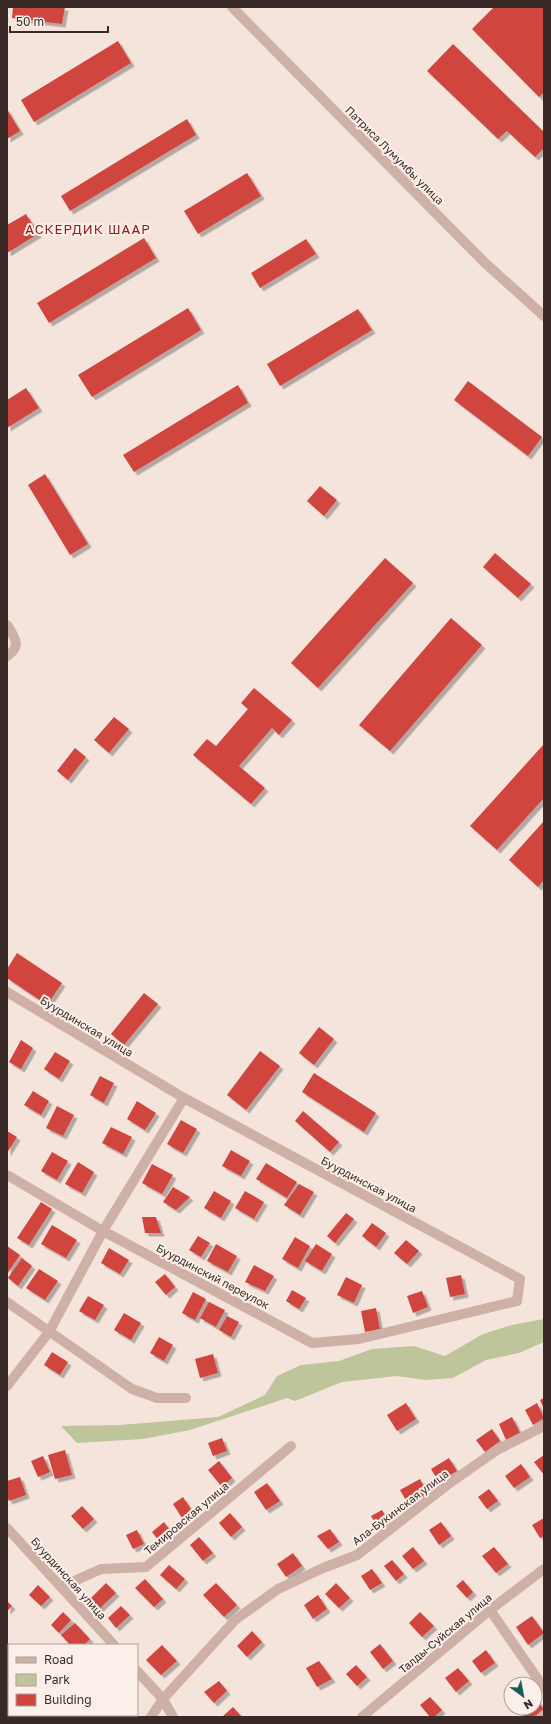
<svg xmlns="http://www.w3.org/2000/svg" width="551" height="1724" viewBox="0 0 551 1724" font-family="'Golos Text',sans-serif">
  <defs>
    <filter id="shadow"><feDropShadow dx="3.5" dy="3.5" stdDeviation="0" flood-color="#0004"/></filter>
  </defs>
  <rect width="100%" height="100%" fill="#f4e4dc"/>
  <path fill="#bfc59a" d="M544,1319V1342L519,1353L486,1360L453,1378L425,1380L397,1376L342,1382L295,1401L287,1398L190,1430L143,1439L77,1443L61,1426L120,1425L218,1417L265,1395L277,1376L301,1365L339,1361L372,1349L414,1346L445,1356L483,1334L512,1325Z"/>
  <path fill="#d0443e" filter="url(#shadow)" d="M13,7H65L62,24L12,18Z
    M494,7H544V92L539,97L472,29Z
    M118,41L131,63L34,122L21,100Z
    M453,44L544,132V148L535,157L507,131L498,139L427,71Z
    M7,109L20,131L7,139Z
    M187,119L196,135L70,211L61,196Z
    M247,173L261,196L198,234L184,211Z
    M26,214L38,234L7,253V225Z
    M144,238L156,258L49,323L37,303Z
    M306,239L316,254L260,288L251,273Z
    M188,308L201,330L92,397L78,375Z
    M358,309L372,330L280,386L267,364Z
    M468,381L542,437L528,456L454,400Z
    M238,385L248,403L134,472L123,455Z
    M26,388L39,408L7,428V400Z
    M45,474L88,544L70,555L28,485Z
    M320,486L337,500L324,516L307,501Z
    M495,553L531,584L518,598L483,567Z
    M385,558L413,583L318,688L291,663Z
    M451,618L482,645L390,751L359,725Z
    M254,688L292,720L279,735L272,728L239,766L265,788L251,804L193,755L207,739L216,746L248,709L241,703Z
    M114,717L129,729L109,753L94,740Z
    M544,744V798L497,850L470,826Z
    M75,748L86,757L68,780L57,771Z
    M544,821V880L538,887L509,860Z
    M17,953L62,983L47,1005L7,978V969Z
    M144,993L158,1004L124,1045L111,1034Z
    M319,1027L334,1039L314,1065L299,1053Z
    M21,1040L33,1048L21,1069L9,1062Z
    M260,1051L280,1066L246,1110L227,1095Z
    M55,1052L70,1061L59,1079L44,1069Z
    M314,1073L376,1113L364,1132L302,1092Z
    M100,1076L114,1083L104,1103L90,1095Z
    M33,1091L49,1101L41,1115L24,1105Z
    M137,1101L156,1113L145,1130L127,1119Z
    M57,1106L74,1115L63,1136L46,1128Z
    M303,1111L339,1142L330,1152L295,1121Z
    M181,1120L197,1129L183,1153L167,1144Z
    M111,1127L132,1137L123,1154L102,1143Z
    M7,1131L17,1137L7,1153Z
    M231,1150L250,1161L241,1176L222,1166Z
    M52,1152L68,1161L57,1180L41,1171Z
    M78,1162L94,1172L82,1193L65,1184Z
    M266,1163L297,1182L287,1198L256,1179Z
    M152,1164L173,1175L162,1194L142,1183Z
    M299,1184L314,1192L300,1215L284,1205Z
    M173,1187L190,1197L176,1210L163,1202Z
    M214,1191L231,1201L221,1218L204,1208Z
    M245,1191L264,1202L254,1219L235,1208Z
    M41,1202L52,1209L29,1245L17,1238Z
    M346,1213L354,1219L335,1243L327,1236Z
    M142,1217H156L161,1233H145Z
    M372,1223L386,1233L376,1247L362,1236Z
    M52,1225L77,1240L66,1258L41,1244Z
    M198,1236L210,1243L201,1257L189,1250Z
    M295,1237L310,1246L298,1268L282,1259Z
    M406,1240L419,1251L407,1264L394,1253Z
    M216,1244L237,1256L228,1272L207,1261Z
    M316,1244L332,1254L322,1271L305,1261Z
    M7,1246L20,1255L7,1274Z
    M109,1248L129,1260L120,1274L101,1263Z
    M22,1258L32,1266L18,1286L8,1278Z
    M254,1265L274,1276L265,1291L245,1282Z
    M39,1269L58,1281L45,1300L26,1288Z
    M165,1274L175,1287L166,1295L155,1282Z
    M461,1275L465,1294L450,1297L446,1278Z
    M346,1277L362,1285L354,1303L337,1295Z
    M292,1290L306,1298L299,1309L286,1301Z
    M422,1291L428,1307L413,1313L407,1296Z
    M193,1292L206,1299L195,1320L182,1313Z
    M88,1296L104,1305L95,1320L79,1311Z
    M209,1302L225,1310L216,1327L200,1318Z
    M376,1308L380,1329L365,1332L361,1311Z
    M124,1313L141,1323L131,1340L114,1330Z
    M227,1316L239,1322L231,1337L219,1330Z
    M159,1337L173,1345L164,1361L150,1353Z
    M52,1352L68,1362L60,1375L44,1365Z
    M213,1354L218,1373L200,1378L195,1359Z
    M544,1398V1409L540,1400Z
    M406,1403L416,1419L397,1431L387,1415Z
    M537,1403L544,1418L533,1425L525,1410Z
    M512,1417L520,1433L506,1440L499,1424Z
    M492,1429L500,1441L485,1452L476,1440Z
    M222,1438L227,1451L213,1456L208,1443Z
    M65,1450L72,1475L55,1479L48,1455Z
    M544,1455V1475L534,1462Z
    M43,1456L50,1472L38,1477L31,1461Z
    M449,1458L457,1471L439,1482L431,1469Z
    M219,1461L232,1478L222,1487L208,1470Z
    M521,1464L530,1477L514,1488L505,1476Z
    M20,1477L26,1495L9,1501L7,1496V1481Z
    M420,1479L428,1494L408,1504L400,1490Z
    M267,1483L280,1501L266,1510L254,1492Z
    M489,1489L498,1501L487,1509L478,1497Z
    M183,1497L192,1511L182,1518L173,1504Z
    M82,1506L94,1519L83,1529L71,1516Z
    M382,1510L390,1523L379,1529L371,1516Z
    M230,1513L242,1527L231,1537L219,1523Z
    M544,1518V1536L540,1538L532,1525Z
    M164,1522L171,1532L159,1541L152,1532Z
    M441,1522L451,1536L439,1545L429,1530Z
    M330,1529L339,1542L328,1549L317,1536Z
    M137,1530L144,1544L133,1549L126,1535Z
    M199,1537L213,1553L203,1561L190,1545Z
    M413,1547L424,1561L413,1569L402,1556Z
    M494,1547L508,1564L496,1573L482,1556Z
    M293,1553L302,1566L286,1577L277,1564Z
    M392,1560L404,1574L396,1581L384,1566Z
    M169,1565L185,1579L176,1589L160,1575Z
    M372,1569L382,1583L370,1590L361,1576Z
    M145,1579L163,1599L154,1607L135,1588Z
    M463,1580L473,1592L467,1598L456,1586Z
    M106,1583L116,1593L98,1610L89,1600Z
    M216,1583L237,1605L224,1617L203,1595Z
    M336,1583L350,1598L339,1608L325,1594Z
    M38,1585L50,1597L41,1606L29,1595Z
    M318,1595L327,1609L313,1619L304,1605Z
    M7,1601L12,1606L7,1611Z
    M121,1606L130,1615L116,1628L108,1618Z
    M63,1612L71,1620L59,1633L51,1625Z
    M420,1612L434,1626L422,1637L409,1623Z
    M532,1616L544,1633L528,1645L516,1627Z
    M75,1623L90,1639L84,1645H70L61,1635Z
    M252,1631L262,1642L247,1657L237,1646Z
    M380,1644L393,1661L383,1669L370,1652Z
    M162,1645L177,1661L161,1675L146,1660Z
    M486,1650L495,1663L481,1673L472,1661Z
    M319,1661L332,1679L317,1687L306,1668Z
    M356,1665L367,1677L357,1686L346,1674Z
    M458,1668L469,1681L456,1692L445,1678Z
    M219,1681L227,1691L214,1703L204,1692Z
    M9,1685V1700L7,1702V1686Z
    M535,1696L544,1710L533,1717H524L518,1708H535Z
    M430,1697L442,1710L434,1717H430L420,1705Z
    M233,1707L242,1717H222Z"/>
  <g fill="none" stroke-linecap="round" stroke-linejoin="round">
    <path stroke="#ceb0a6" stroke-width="10" d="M232,7L484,262L544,316
      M7,625C15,638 22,646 7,656
      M7,992L184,1098L520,1279L517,1301L359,1339L312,1343L103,1231L7,1175
      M7,1302L132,1389L157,1398H186
      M7,1386L49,1332L103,1231L184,1098
      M7,1528L114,1645
      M61,1587L101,1569L146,1567L291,1446
      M490,1610L544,1688
      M137,1671L163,1699L173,1717
      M28,1717L35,1715L49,1717
      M151,1717L163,1699L235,1620L278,1589L323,1568L357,1555L447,1485L497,1450L544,1426
      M362,1717L490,1610L544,1569
      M542,1717L544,1715"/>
  </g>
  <g text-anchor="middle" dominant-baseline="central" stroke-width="4" stroke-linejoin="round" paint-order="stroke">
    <g font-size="11" fill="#392a28" stroke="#fbefe9">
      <text transform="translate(395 155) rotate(45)">Патриса Лумумбы улица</text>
      <text transform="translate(87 1026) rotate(31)">Буурдинская улица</text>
      <text transform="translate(369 1184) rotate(28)">Буурдинская улица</text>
      <text transform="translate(213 1276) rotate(28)">Буурдинский переулок</text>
      <text transform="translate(400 1507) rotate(-37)">Ала-Букинская улица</text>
      <text transform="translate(186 1518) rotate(-40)">Темировская улица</text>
      <text transform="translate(69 1578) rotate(48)">Буурдинская улица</text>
      <text transform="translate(445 1633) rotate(-40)">Талды-Суйская улица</text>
    </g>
    <g font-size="13" letter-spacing="1" fill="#8f1e19" stroke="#fbefe9">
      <text x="88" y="229">АСКЕРДИК ШААР</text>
    </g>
  </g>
  <rect width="551" height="1724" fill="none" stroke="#392a28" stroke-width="16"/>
  <rect x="8" y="1644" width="130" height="72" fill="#fbefe9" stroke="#ada09c"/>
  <rect x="16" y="1657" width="20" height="6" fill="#ceb0a6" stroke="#ada09c"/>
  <text x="44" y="1664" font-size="12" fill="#392a28">Road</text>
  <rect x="16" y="1674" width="20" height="12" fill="#bfc59a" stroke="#ada09c"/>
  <text x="44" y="1684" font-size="12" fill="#392a28">Park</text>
  <rect x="16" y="1694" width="20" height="12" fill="#d0443e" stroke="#ada09c"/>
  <text x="44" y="1704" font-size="12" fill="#392a28">Building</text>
  <g transform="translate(523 1696) rotate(148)"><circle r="19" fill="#fbefe9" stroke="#ada09c"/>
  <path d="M0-3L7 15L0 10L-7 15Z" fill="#195e55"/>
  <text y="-6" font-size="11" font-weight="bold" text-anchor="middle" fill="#392a28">N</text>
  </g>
  <path d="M10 26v6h98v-6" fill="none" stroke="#392a28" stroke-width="2"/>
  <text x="16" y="26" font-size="12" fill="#392a28" stroke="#fbefe9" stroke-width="3" paint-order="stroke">50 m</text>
</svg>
